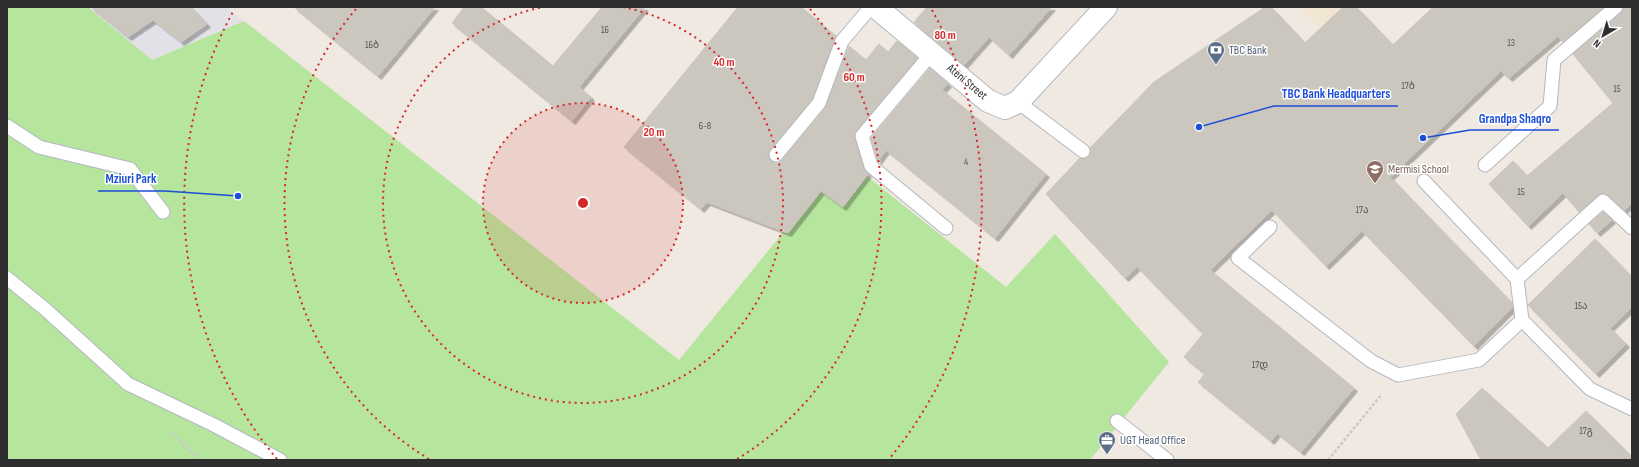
<svg xmlns="http://www.w3.org/2000/svg" width="1639" height="467" viewBox="0 0 1639 467" font-family="'Sofia Sans Condensed','Noto Sans Georgian',sans-serif">
  <defs>
    <filter id="shadow"><feDropShadow dx="3.5" dy="3.5" stdDeviation="0" flood-color="#0004"/></filter>
  </defs>
  <rect width="100%" height="100%" fill="#efe9e1"/>
  <path fill="#e3e1e8" d="M88,7H226L244,21L152,60Z"/>
  <path fill="#f0e6d1" d="M1298,7H1349L1319,27Z"/>
  <path fill="#b6e59e" d="M7,7H88L152,60L244,21L679,360L844,158L1006,287L1055,234L1169,362L1090,460H7Z"/>
  <path fill="#cbc7bf" stroke="#cbc5ba" filter="url(#shadow)" d="M91,7H191L207,24L181,42L153,20L128,37Z
    M294,7H435L378,76Z
    M464,7H481L553,66L602,7H645L579,87L591,97L572,121L452,23Z
    M738,7H801L836,36L812,99L770,150L768,157L774,163H778L782,160L825,108L849,46L866,60L879,44L888,52L897,41L917,58L854,134L863,168L868,174L843,207L821,191L788,233L707,202L701,209L624,147Z
    M927,7H1052L1009,55L989,37L964,65L914,22Z
    M1265,7H1271L1305,43L1343,7H1356L1393,45L1433,7H1604L1563,42L1558,36L1509,78L1501,71L1390,177L1512,303V308L1474,346L1362,231L1326,266L1272,210L1210,270L1354,388L1301,452L1277,433L1271,441L1198,382L1205,374L1184,357L1203,334L1137,267L1125,278L1046,194L1080,158H1086L1089,156L1091,152L1090,148L1154,82Z
    M1624,7H1632V203L1624,210L1608,195L1601,193L1579,212L1563,193L1528,226L1489,184L1513,161L1527,176L1613,103L1573,54L1621,13Z
    M930,68L948,84L942,90L1046,174L995,238L886,150L878,161L871,138Z
    M1603,212L1612,220L1597,233L1589,224Z
    M1595,239L1632,277V307L1610,328L1626,344L1596,374L1528,305Z
    M1482,388L1548,448L1586,411L1632,457V460H1481L1456,414Z"/>
  <g fill="none" stroke-linecap="round" stroke-linejoin="round">
    <defs>
      <path id="lane" d="M932,53L862,136L871,166L946,228
        M1018,102L1083,151
        M7,126L39,147L130,169L163,212
        M776,155L819,103L842,41L871,7
        M1485,165L1550,106L1554,60L1616,7
        M1424,181L1517,279
        M1270,227L1238,258L1371,361L1398,375L1479,360L1522,320L1517,279L1603,201L1632,228
        M7,278L45,309L128,384L214,425L280,460
        M1522,320L1590,389L1632,409
        M1117,421L1167,460"/>
      <path id="street" d="M876,7L988,101L1005,108L1018,102L1106,7"/>
    </defs>
    <use href="#lane" stroke="#b4b7c1" stroke-width="15"/>
    <use href="#street" stroke="#b4b7c1" stroke-width="24"/>
    <path stroke="#c9c9c9" stroke-width="2.5" stroke-dasharray="3 2" stroke-linecap="butt" d="M172,433L199,460
      M1328,460L1382,394"/>
    <use href="#lane" stroke="#fff" stroke-width="13"/>
    <use href="#street" stroke="#fff" stroke-width="22"/>
  </g>
  <circle cx="583" cy="203" r="100" fill="#d62828" fill-opacity=".12"/>
  <g fill="none" stroke="#d62828" stroke-width="2" stroke-dasharray="2 4">
    <circle cx="583" cy="203" r="100"/>
    <path d="M623 7A200 200 0 1 1 543 7"/>
    <path d="M429 459A299 299 0 0 1 356 9M810 9A299 299 0 0 1 737 459"/>
    <path d="M277 459A399 399 0 0 1 234 10M932 10A399 399 0 0 1 889 459"/>
  </g>
  <defs>
    <symbol id="bank-pin" viewBox="-11 -11 22 30"><path d="M0 17L-7.5 6A9.5 9.5 0 1 1 7.5 6Z" fill="#5c6f8a" stroke="#fff"/><path d="M-6-4H6V4H-6ZM0-2.3a2.3 2.3 0 1 0 0 4.6a2.3 2.3 0 1 0 0-4.6Z" fill="#fff"/></symbol>
    <symbol id="school-pin" viewBox="-11 -11 22 30"><path d="M0 17L-7.5 6A9.5 9.5 0 1 1 7.5 6Z" fill="#8d6e63" stroke="#fff"/><path d="M0-5L7-2L0 1L-7-2ZM-4 1L0 2.5L4 1V4Q0 6-4 4Z" fill="#fff"/></symbol>
    <symbol id="office-pin" viewBox="-11 -11 22 30"><path d="M0 17L-7.5 6A9.5 9.5 0 1 1 7.5 6Z" fill="#5c6f8a" stroke="#fff"/><path d="M-6-3h4V-5.5h4V-3h4V5H-6ZM-1-4.5V-3h2v-1.5ZM-6 0V1H6V0Z" fill="#fff"/></symbol>
  </defs>
  <g fill-rule="evenodd">
    <use href="#bank-pin" x="1206" y="40" width="20" height="27"/>
    <use href="#school-pin" x="1365" y="159" width="20" height="27"/>
    <use href="#office-pin" x="1097" y="430" width="20" height="27"/>
  </g>
  <g text-anchor="middle" dominant-baseline="central" stroke-width="3" stroke-linejoin="round" paint-order="stroke">
    <g font-size="10" fill="#555452">
      <text x="605" y="30">16</text>
      <text x="1511" y="43">13</text>
      <text x="372" y="45">16ბ</text>
      <text x="1408" y="86">17ბ</text>
      <text x="1617" y="89">15</text>
      <text x="705" y="126">6-8</text>
      <text x="966" y="162">4</text>
      <text x="1521" y="192">15</text>
      <text x="1362" y="210">17ა</text>
      <text x="1581" y="306">15ა</text>
      <text x="1260" y="365">17დ</text>
      <text x="1586" y="431">17გ</text>
    </g>
    <g font-size="12" fill="#4e5e75" stroke="#fff" text-anchor="start">
      <text x="1229" y="50">TBC Bank</text>
      <text x="1120" y="440">UGT Head Office</text>
    </g>
    <g font-size="12" fill="#2e2e2e" stroke="#fff">
      <text transform="translate(967 82) rotate(40)">Ateni Street</text>
    </g>
    <g font-size="12" fill="#785e54" stroke="#fff" text-anchor="start">
      <text x="1388" y="169">Mermisi School</text>
    </g>
  </g>
  <circle cx="583" cy="203" r="6" fill="#d62828" stroke="#fff" stroke-width="2"/>
  <g font-size="12" text-anchor="middle" font-weight="bold" fill="#d62828" stroke="#fff" stroke-width="3" stroke-linejoin="round" paint-order="stroke">
    <text x="945" y="39">80 m</text>
    <text x="724" y="66">40 m</text>
    <text x="854" y="81">60 m</text>
    <text x="654" y="136">20 m</text>
  </g>
  <path fill="none" stroke="#1d4ed8" stroke-width="1.5" d="M1199 127L1274 106H1398M1423 138L1470 130H1559M238 196L165 191H98"/>
  <g fill="#1d4ed8" stroke="#fff" stroke-width="1.5">
    <circle cx="1199" cy="127" r="4"/>
    <circle cx="1423" cy="138" r="4"/>
    <circle cx="238" cy="196" r="4"/>
  </g>
  <g font-size="13" text-anchor="middle" font-weight="bold" fill="#1d4ed8" stroke="#fff" stroke-width="3" stroke-linejoin="round" paint-order="stroke">
    <text x="1336" y="98">TBC Bank Headquarters</text>
    <text x="1515" y="123">Grandpa Shaqro</text>
    <text x="131" y="183">Mziuri Park</text>
  </g>
  <rect width="1639" height="467" fill="none" stroke="#2e2e2e" stroke-width="16"/>
  <g transform="translate(1603 36) rotate(218)" stroke="#ffffff" stroke-width="3" paint-order="stroke">
  <path d="M0-3L7 15L0 10L-7 15Z" fill="#2e2e2e"/>
  <text y="-6" font-size="11" font-weight="bold" text-anchor="middle" fill="#2e2e2e">N</text>
  </g>
</svg>
